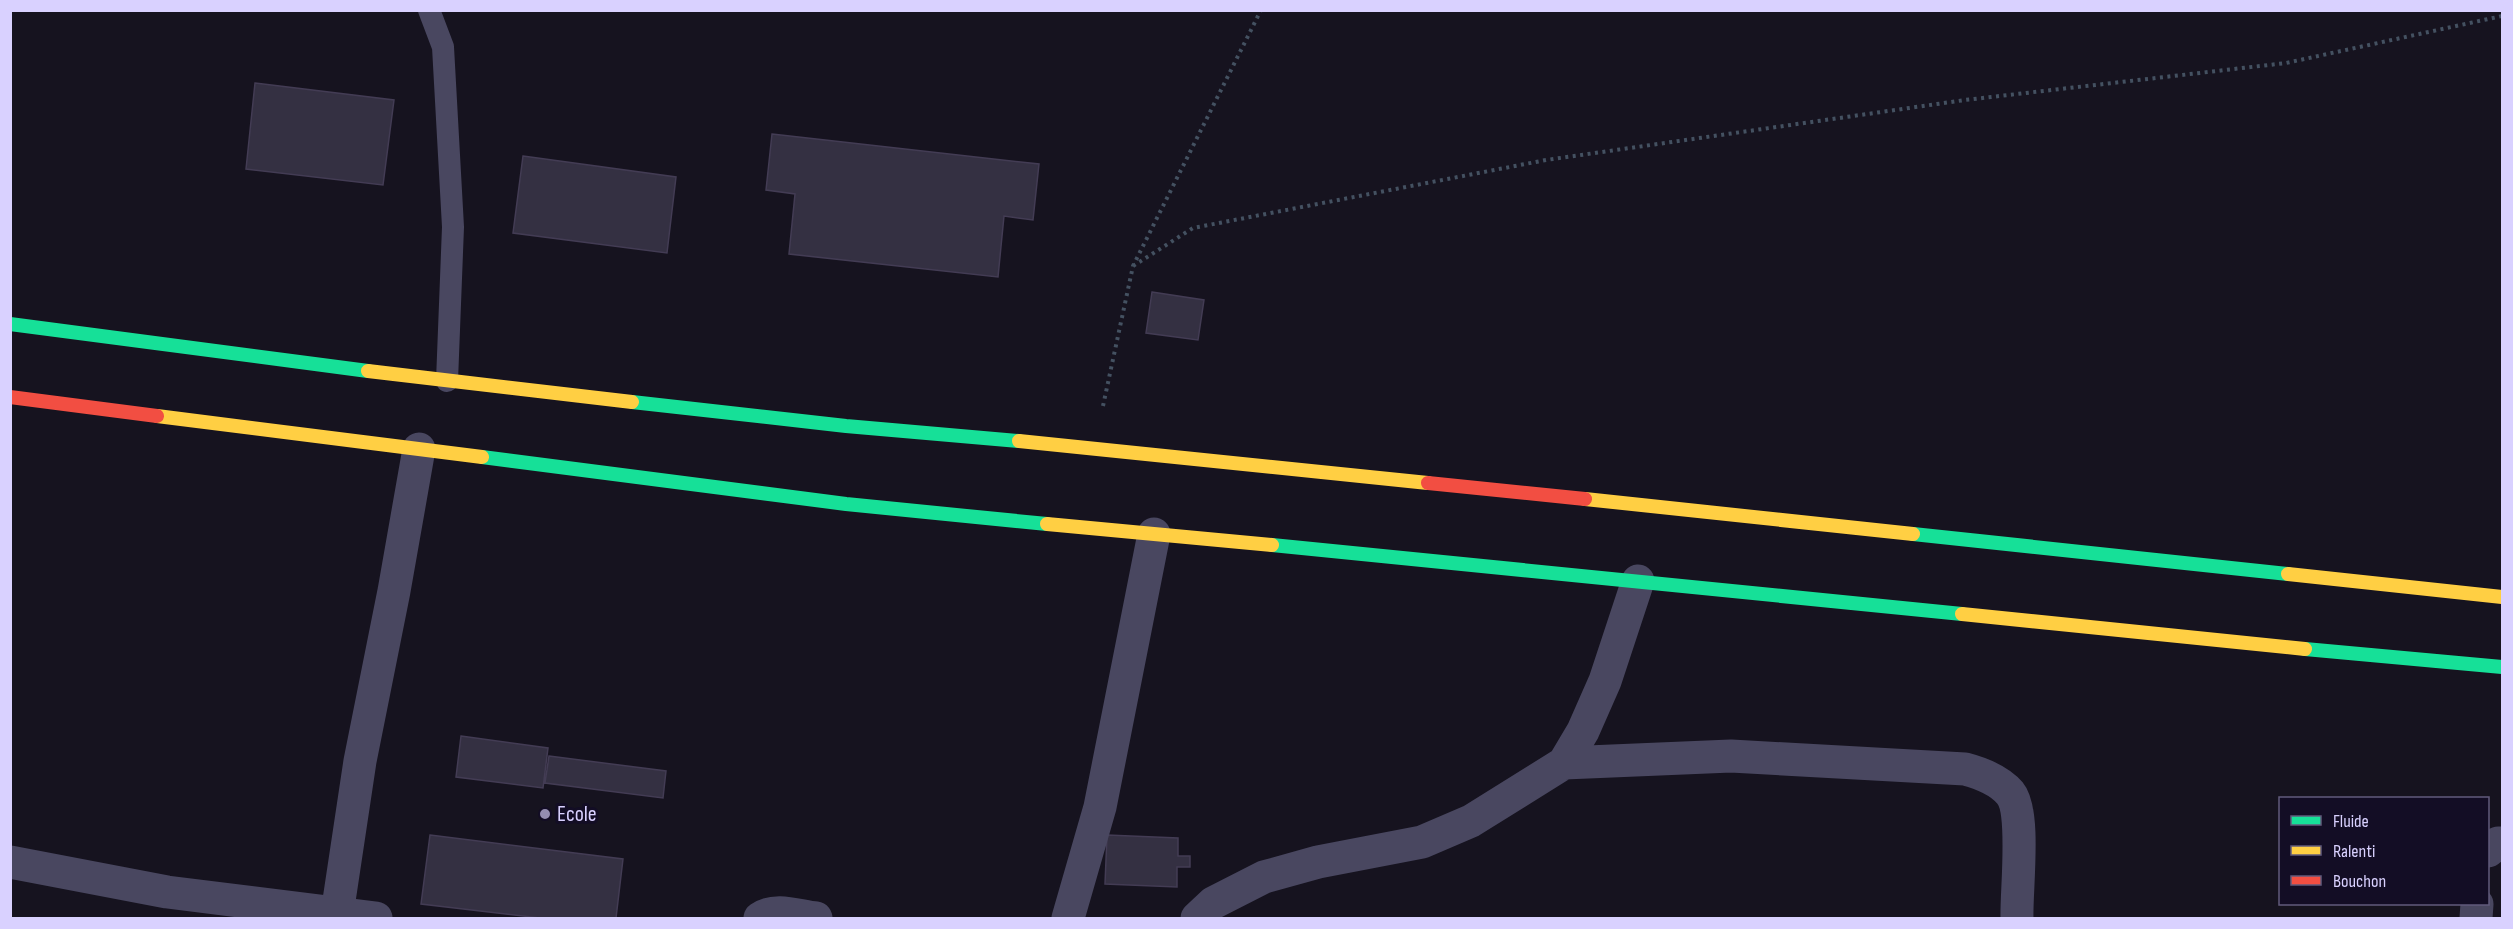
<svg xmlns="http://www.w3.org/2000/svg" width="2513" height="929" viewBox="0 0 2513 929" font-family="'Sofia Sans Condensed',sans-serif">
  <rect width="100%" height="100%" fill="#16131f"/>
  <path fill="#343042" stroke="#433c54" stroke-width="1.5" d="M255,83L394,100L383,185L246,169Z
    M772,134L1039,164L1033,220L1004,216L998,277L789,254L795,194L766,190Z
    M523,156L676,177L667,253L513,233Z
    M1152,292L1204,300L1198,340L1146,333Z
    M461,736L548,748L543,788L456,777Z
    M549,756L666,771L663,798L545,783Z
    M430,835L623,859L616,918H540L421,904Z
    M1107,835L1178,838V856H1190V867H1177V887L1105,884Z"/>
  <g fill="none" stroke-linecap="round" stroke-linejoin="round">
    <path stroke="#445161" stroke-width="4" stroke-dasharray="3 4.5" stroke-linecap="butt" d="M1133,266L1193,228L1546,160L1965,100L2286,63L2502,16
      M1103,406L1133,266L1261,10"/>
    <path stroke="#494760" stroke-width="22" d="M429,10L443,47L453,227L447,381"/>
    <path stroke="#494760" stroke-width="33" d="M1564,763L1731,756L1965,769C1980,773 1999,780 2010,793C2026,812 2016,891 2017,918
      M2488,851L2498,843H2502
      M10,862L167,892L376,918
      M337,914L360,761L394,591L419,449
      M760,918C776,907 798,916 816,918
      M1068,918L1100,807L1154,534
      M1197,918L1213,903L1264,877L1318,862L1422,842L1471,821L1564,763L1583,731L1605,681L1638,581
      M2476,918L2477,904"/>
    <path stroke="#16e098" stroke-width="14" d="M10,324L368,371
      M632,402L846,426L1019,441
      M482,457L846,504L1047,524
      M1913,534L2288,574
      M1272,545L1962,614
      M2305,649L2502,667"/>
    <path stroke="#ffcf43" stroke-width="14" d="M368,371L632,402
      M157,416L482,457
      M1019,441L1428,483
      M1585,499L1913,534
      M1047,524L1272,545
      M2288,574L2502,597
      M1962,614L2305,649"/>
    <path stroke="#f24e42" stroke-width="14" d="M10,397L157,416
      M1428,483L1585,499"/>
  </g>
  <circle fill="#958eb1" stroke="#130d25" stroke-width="2" cx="545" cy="814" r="6"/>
  <g text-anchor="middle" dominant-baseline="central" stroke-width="6" stroke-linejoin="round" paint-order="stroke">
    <g font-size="22" fill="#d9d1ff" stroke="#130d25" text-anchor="start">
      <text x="557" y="814">Ecole</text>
    </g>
  </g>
  <rect width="2513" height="929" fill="none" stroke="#d9d1ff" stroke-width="24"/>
  <rect x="2279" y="797" width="210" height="108" fill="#130d25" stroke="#625b7c" stroke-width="1.5"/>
  <rect x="2291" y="816" width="30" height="9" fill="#16e098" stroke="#625b7c" stroke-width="1.5"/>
  <text x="2333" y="827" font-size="18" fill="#d9d1ff">Fluide</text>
  <rect x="2291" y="846" width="30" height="9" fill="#ffcf43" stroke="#625b7c" stroke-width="1.5"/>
  <text x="2333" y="857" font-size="18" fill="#d9d1ff">Ralenti</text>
  <rect x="2291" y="876" width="30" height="9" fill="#f24e42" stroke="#625b7c" stroke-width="1.5"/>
  <text x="2333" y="887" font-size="18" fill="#d9d1ff">Bouchon</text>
</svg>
